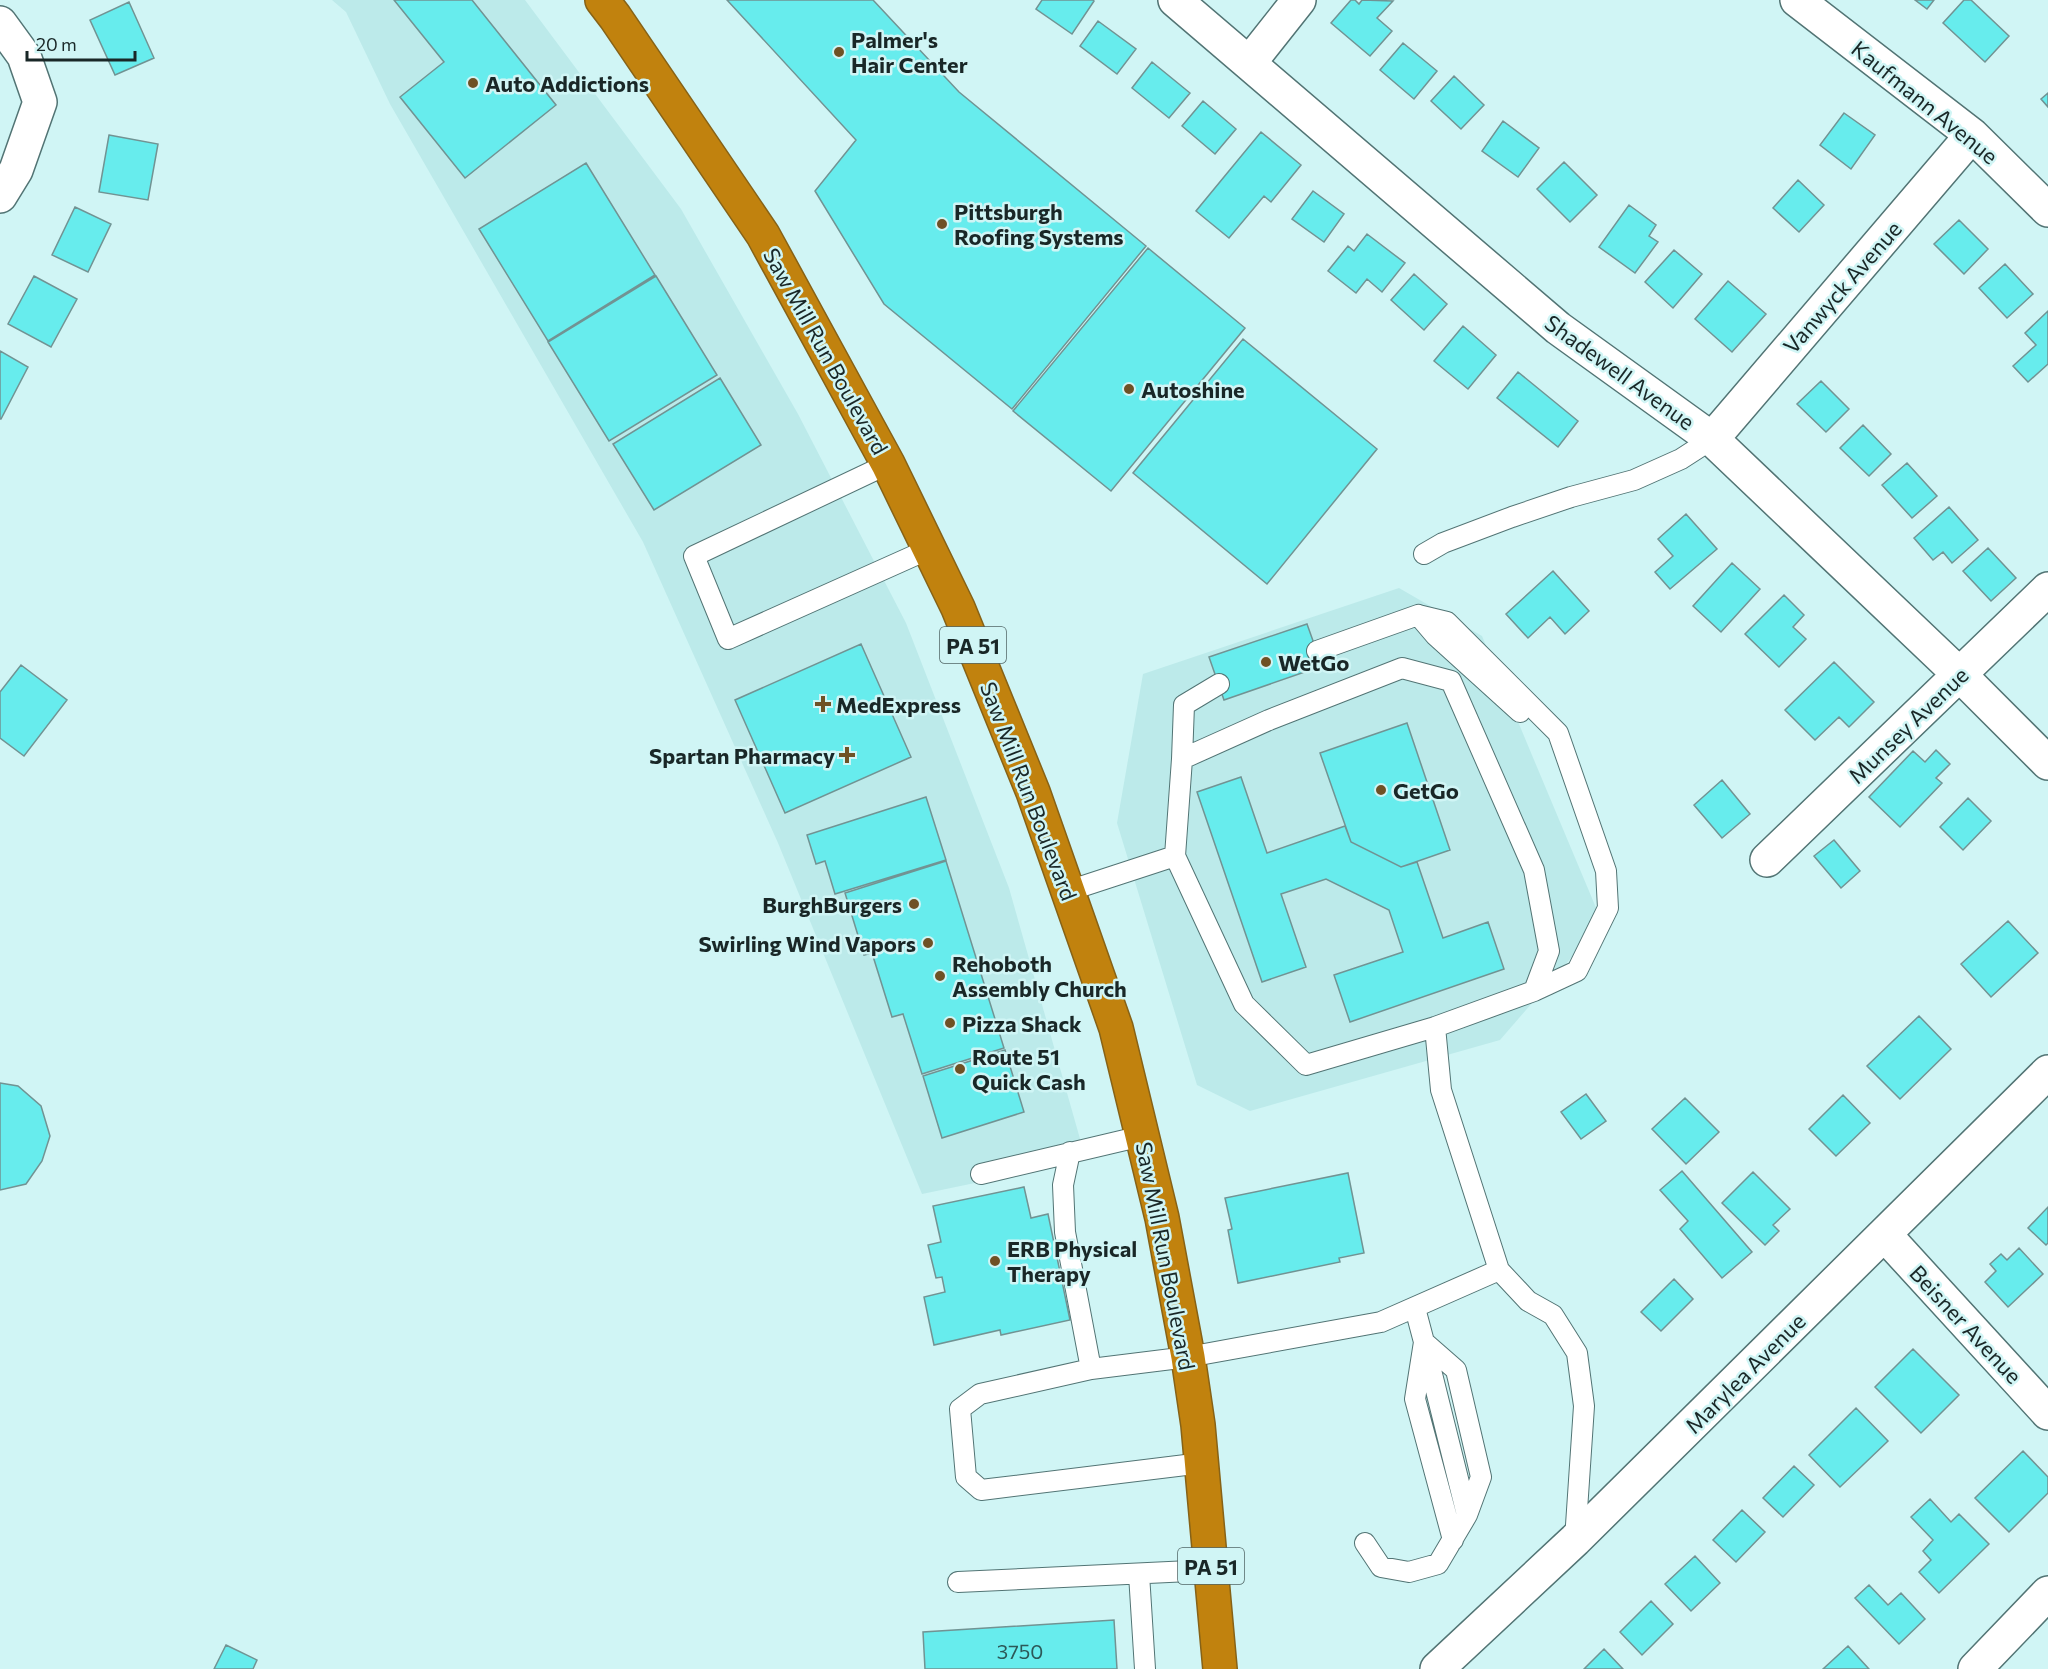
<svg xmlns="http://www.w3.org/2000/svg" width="2048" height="1669" viewBox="0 0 2048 1669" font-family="Commissioner,sans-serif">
  <rect width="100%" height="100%" fill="#d0f5f5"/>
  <path fill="#bceaea" d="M332,0H525L681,209L798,414L906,623L1009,888L1086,1160L922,1194L778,843L643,542L390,104L346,12Z
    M1399,588L1482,636L1602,922L1500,1040L1250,1111L1197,1085L1117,823L1143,674Z"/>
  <path fill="#67eced" stroke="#719393" stroke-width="1.5" d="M394,0H472L556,105L465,178L400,97L444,62Z
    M727,0H873L959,92L1146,246L1012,409L884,304L815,191L856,140Z
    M1042,0H1093L1094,1L1072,34L1036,9Z
    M1351,0H1355L1359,4L1362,0L1393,1L1377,18L1392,31L1370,56L1331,23Z
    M1915,0H1934L1927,9Z
    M1964,0H1971L2009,36L1985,62L1943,23Z
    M129,2L154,58L115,75L90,20Z
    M1098,21L1136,49L1117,74L1080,46Z
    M1403,43L1437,71L1414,99L1380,70Z
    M1152,62L1190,93L1169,118L1132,88Z
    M1454,76L1484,105L1461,129L1431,101Z
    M2048,93V107L2041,99Z
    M1203,101L1236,129L1215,154L1182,126Z
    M1844,113L1875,135L1851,169L1820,145Z
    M1503,121L1539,148L1518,177L1482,151Z
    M1261,132L1301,165L1271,202L1264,196L1229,238L1196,211Z
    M109,135L158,144L148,200L99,192Z
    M1564,162L1597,195L1570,222L1537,189Z
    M586,163L655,275L548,341L479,229Z
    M1798,180L1824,205L1799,232L1773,208Z
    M1313,191L1344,214L1324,242L1292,219Z
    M1629,205L1656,225L1649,236L1658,242L1635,273L1599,247Z
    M75,207L111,224L88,272L52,255Z
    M1959,220L1988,249L1964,274L1934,244Z
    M1367,234L1405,263L1382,292L1367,279L1356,293L1328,271L1348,246L1354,251Z
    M1148,248L1245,328L1111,491L1013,411Z
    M1674,250L1702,274L1673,308L1645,282Z
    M2005,264L2033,294L2007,318L1979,288Z
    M1414,274L1447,304L1424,330L1391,300Z
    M34,276L77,299L51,347L8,324Z
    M656,276L717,375L609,441L548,342Z
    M1728,281L1766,314L1732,352L1695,319Z
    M2048,311V364L2028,382L2013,366L2036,345L2025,333Z
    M1463,326L1496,355L1468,389L1434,361Z
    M1243,339L1377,449L1267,584L1133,473Z
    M0,351L28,367L1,419H0Z
    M1518,372L1578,421L1558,447L1497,398Z
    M720,378L761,445L654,510L613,444Z
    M1821,381L1849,409L1826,432L1797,404Z
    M1863,425L1891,454L1869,476L1840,448Z
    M1907,463L1937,496L1912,518L1882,485Z
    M1949,507L1978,540L1952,563L1943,552L1933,560L1914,538Z
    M1686,514L1717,549L1670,589L1655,572L1673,556L1658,539Z
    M1988,548L2016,578L1991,601L1963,571Z
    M1732,563L1760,589L1721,632L1693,606Z
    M1553,571L1589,611L1565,634L1550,617L1528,638L1506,614Z
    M1784,595L1804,615L1793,627L1806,639L1779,667L1745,634Z
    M1307,624L1322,666L1224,700L1209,657Z
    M861,644L911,757L785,813L735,700Z
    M1834,662L1874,702L1849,727L1839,717L1815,740L1785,710Z
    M21,665L67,700L24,756L0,738V692Z
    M1407,723L1450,850L1401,867L1351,842L1320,753Z
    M1936,750L1950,764L1936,778L1942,783L1900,827L1869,797L1913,751L1925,762Z
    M1241,777L1267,853L1345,826L1351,842L1401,867L1417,862L1443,938L1488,922L1504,969L1350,1022L1334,975L1403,952L1389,910L1326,879L1281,894L1306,967L1262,982L1197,792Z
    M1722,780L1750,814L1722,838L1694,805Z
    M926,797L946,860L835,894L825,861L816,864L807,835Z
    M1968,798L1991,821L1963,850L1940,827Z
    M1834,840L1860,871L1841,888L1814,856Z
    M946,861L1004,1048L922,1074L903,1014L892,1017L872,953L864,955L845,893Z
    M2008,921L2038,953L1991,997L1961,964Z
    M1919,1016L1951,1049L1900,1099L1867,1066Z
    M1005,1050L1024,1112L942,1138L923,1076Z
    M0,1083L18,1086L41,1106L50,1136L42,1161L26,1184L0,1190Z
    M1586,1094L1606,1121L1581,1139L1561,1112Z
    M1843,1095L1870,1123L1836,1156L1809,1129Z
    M1685,1098L1719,1132L1686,1164L1652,1129Z
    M1682,1171L1752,1252L1722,1278L1680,1229L1688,1221L1660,1190Z
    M1753,1172L1790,1209L1773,1225L1779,1231L1765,1245L1722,1203Z
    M1348,1173L1364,1253L1339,1258L1340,1262L1238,1283L1228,1230L1232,1229L1225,1198Z
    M1024,1187L1031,1218L1048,1214L1070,1320L1001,1335L1000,1330L934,1345L924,1297L945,1292L942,1277L936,1278L928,1245L941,1242L933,1206Z
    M2048,1207V1243L2046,1245L2028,1228Z
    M2019,1248L2043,1274L2008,1307L1985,1282L1996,1271L1990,1264L2001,1254L2007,1260Z
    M1674,1279L1693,1299L1661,1331L1641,1312Z
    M1913,1349L1959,1395L1921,1433L1875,1387Z
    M1856,1408L1888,1441L1840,1487L1809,1455Z
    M2023,1451L2048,1477V1493L2009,1532L1975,1498Z
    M1794,1466L1814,1485L1783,1517L1763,1498Z
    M1930,1499L1951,1522L1959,1514L1989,1544L1939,1593L1919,1572L1931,1560L1923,1551L1933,1540L1911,1517Z
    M1742,1510L1765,1532L1736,1562L1713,1540Z
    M1695,1556L1720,1583L1691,1611L1665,1584Z
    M1869,1585L1888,1605L1901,1593L1925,1619L1899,1644L1855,1598Z
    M1651,1601L1673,1624L1642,1655L1620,1632Z
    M1114,1620L1117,1669H925L923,1632Z
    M226,1645L257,1660L253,1669H214Z
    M1848,1646L1869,1669H1823Z
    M1604,1649L1623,1669H1584Z"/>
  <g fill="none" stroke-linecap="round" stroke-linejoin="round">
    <defs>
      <path id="lane" d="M888,464L694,556L728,639L929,549
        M1424,554L1443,543L1512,517L1571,497L1634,480L1681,459L1712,439
        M1418,615L1447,622L1558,733L1606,871L1608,908L1577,971L1534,991
        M1317,651L1418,615L1435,635L1520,712
        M1402,668L1451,681L1534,870L1549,951L1534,991L1435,1027L1306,1065L1244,1004L1175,856L1182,759L1269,720Z
        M1182,759L1184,705L1219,684
        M1068,891L1175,856
        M1435,1027L1441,1090L1499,1270L1528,1301L1553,1315L1577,1353L1584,1406L1575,1540
        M1070,1152L1063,1185L1065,1232L1091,1369
        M981,1174L1142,1136
        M1415,1308L1424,1342L1415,1399L1453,1540
        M1424,1342L1456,1370L1481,1477L1467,1515
        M1202,1463L981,1490L966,1477L960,1409L980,1394L1091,1369L1188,1357L1381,1322L1499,1270
        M1365,1543L1381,1567L1409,1572L1438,1564L1467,1515L1424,1342
        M1139,1574L1145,1669
        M958,1582L1211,1570"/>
      <path id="street" d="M1175,0L1558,328L1712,439L1960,675L2048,763
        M1797,0L1972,135L2048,210
        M0,23L24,56L40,102L16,170L0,196
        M1250,62L1299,0
        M1712,439L1972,135
        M1767,860L2048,589
        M1885,1235L2048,1413
        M1437,1669L1575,1540L2048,1072
        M1975,1669L2048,1593"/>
      <path id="highway" d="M602,0L615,17L763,235L888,464L958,608L1033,792L1116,1028L1162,1218L1188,1357L1198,1425L1220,1669"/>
    </defs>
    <use href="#lane" stroke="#527474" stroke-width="22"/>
    <use href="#street" stroke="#527474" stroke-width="36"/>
    <use href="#highway" stroke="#866217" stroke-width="36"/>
    <use href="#lane" stroke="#fff" stroke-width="20"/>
    <use href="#street" stroke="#fff" stroke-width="33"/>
    <use href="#highway" stroke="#c1820e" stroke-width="33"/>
  </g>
  <g fill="#6f5125" stroke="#d0f5f5" stroke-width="2">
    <circle cx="839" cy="52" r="6"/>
    <circle cx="473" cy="83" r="6"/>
    <circle cx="942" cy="224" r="6"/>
    <circle cx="1129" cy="389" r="6"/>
    <circle cx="1266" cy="662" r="6"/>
    <path d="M820 695h6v6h6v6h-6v6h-6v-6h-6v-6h6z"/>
    <path d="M844 746h6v6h6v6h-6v6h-6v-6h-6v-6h6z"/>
    <circle cx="1381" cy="790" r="6"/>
    <circle cx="914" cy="904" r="6"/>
    <circle cx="928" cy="943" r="6"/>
    <circle cx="940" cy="976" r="6"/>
    <circle cx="950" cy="1023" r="6"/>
    <circle cx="960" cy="1069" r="6"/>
    <circle cx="995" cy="1261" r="6"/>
  </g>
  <g text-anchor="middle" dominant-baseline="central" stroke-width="5" stroke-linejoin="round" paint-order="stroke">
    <g font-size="20" fill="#2c5858">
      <text x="1020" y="1651">3750</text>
    </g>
    <g fill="#d0f5f5" stroke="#506565" stroke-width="1.5">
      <rect x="940" y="627" width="66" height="36" rx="4.5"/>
      <rect x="1178" y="1548" width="66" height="36" rx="4.5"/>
    </g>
    <g font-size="21" font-weight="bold" fill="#192727">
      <text x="973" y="645">PA 51</text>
      <text x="1211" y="1566">PA 51</text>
    </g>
    <g font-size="22" font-weight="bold" fill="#192727" stroke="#d0f5f5" text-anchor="start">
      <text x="851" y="39">Palmer's<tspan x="851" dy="25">Hair Center</tspan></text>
      <text x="485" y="83">Auto Addictions</text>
      <text x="954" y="211">Pittsburgh<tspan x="954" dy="25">Roofing Systems</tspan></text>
      <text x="1141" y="389">Autoshine</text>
      <text x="1278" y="662">WetGo</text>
      <text x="836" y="704">MedExpress</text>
      <text x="835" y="755" text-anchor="end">Spartan Pharmacy</text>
      <text x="1393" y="790">GetGo</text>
      <text x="902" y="904" text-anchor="end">BurghBurgers</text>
      <text x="916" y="943" text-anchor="end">Swirling Wind Vapors</text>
      <text x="952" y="963">Rehoboth<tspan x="952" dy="25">Assembly Church</tspan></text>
      <text x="962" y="1023">Pizza Shack</text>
      <text x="972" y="1056">Route 51<tspan x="972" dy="25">Quick Cash</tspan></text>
      <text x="1007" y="1248">ERB Physical<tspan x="1007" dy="25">Therapy</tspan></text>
    </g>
    <g font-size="22" fill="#192727" stroke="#d0f5f5">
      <text transform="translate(1925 102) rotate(39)">Kaufmann Avenue</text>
      <text transform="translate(1842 287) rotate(-49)">Vanwyck Avenue</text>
      <text transform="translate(826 351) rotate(61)">Saw Mill Run Boulevard</text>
      <text transform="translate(1620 372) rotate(36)">Shadewell Avenue</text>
      <text transform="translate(1908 725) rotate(-44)">Munsey Avenue</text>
      <text transform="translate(1029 791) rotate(69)">Saw Mill Run Boulevard</text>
      <text transform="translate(1166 1256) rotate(79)">Saw Mill Run Boulevard</text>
      <text transform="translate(1966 1324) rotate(47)">Beisner Avenue</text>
      <text transform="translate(1745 1373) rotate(-45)">Marylea Avenue</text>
    </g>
  </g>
  <path d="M27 51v9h108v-9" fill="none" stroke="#192727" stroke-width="3"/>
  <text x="36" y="51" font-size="18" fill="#192727" stroke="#d0f5f5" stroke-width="4.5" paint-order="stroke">20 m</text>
</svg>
